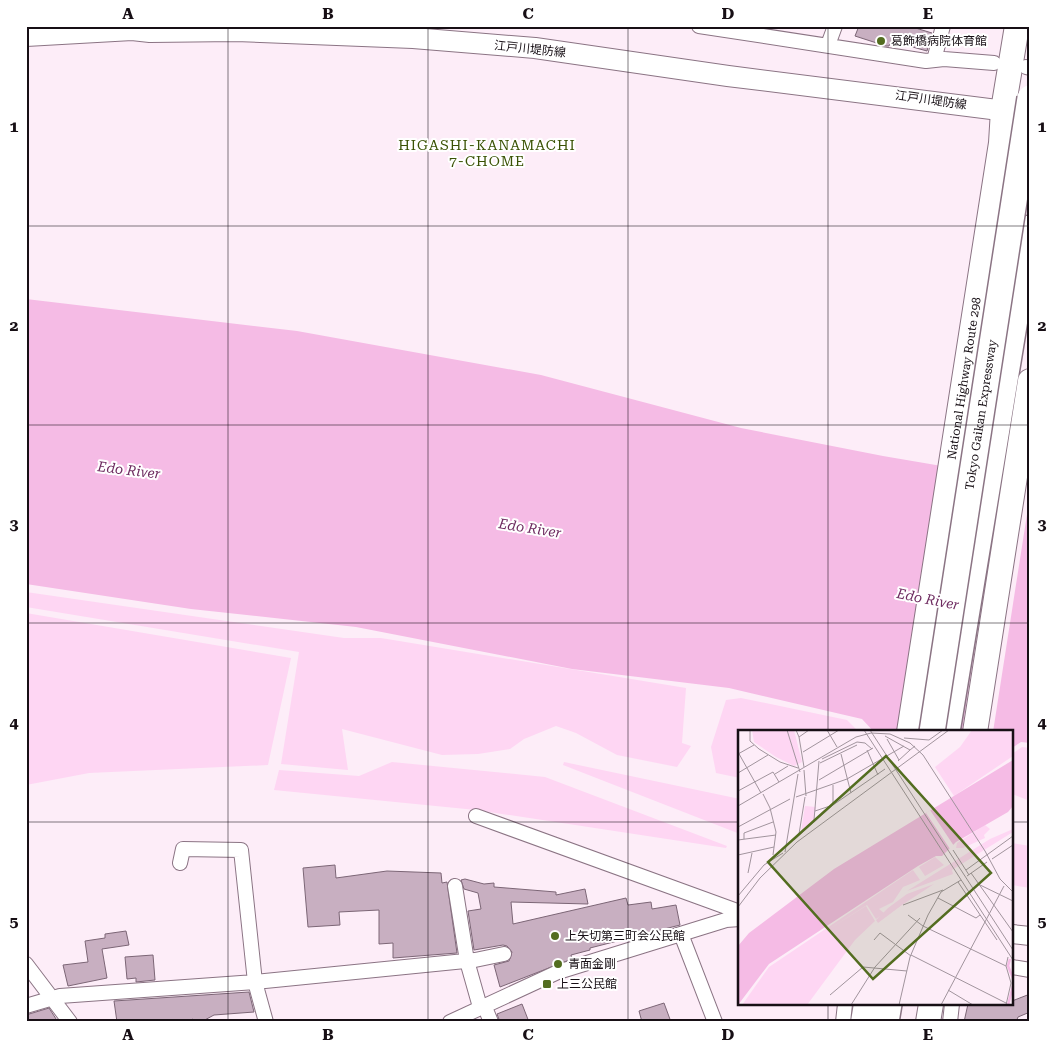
<svg xmlns="http://www.w3.org/2000/svg" width="1056" height="1048" viewBox="0 0 1056 1048" font-family="'Roboto Serif','Noto Sans JP',serif">
  <rect width="100%" height="100%" fill="#fdedf8"/>
  <path fill="#fed6f3" d="M26,592L344,638H381L686,688L682,743L691,746L677,767L617,755L576,733L556,726L524,739L510,749L478,754L442,755L342,729L348,770L281,764L299,652L26,607Z
    M26,613L291,658L268,765L89,773L26,785Z
    M741,698L847,720L859,732H740V778L716,773L711,747L726,700Z
    M1022,747L1030,748V801L1012,794V754Z
    M392,762L545,777L727,846L726,848L476,810L274,790L279,770L359,776Z
    M564,762L740,799V834L563,765Z
    M1012,843L1030,846V888L1012,885Z"/>
  <path fill="#f5bbe5" d="M26,299L297,331L541,375L741,428L883,456L1030,481V743L1021,742L1012,748V732H874L862,719L729,688L572,669L356,627L191,609L26,584Z"/>
  <path fill="#fdedf8" d="M1001,474L1030,479V495L993,732H962Z"/>
  <path fill="#c8afc1" stroke="#7c6676" d="M859,26H909L932,33L927,51L891,41L889,46H886L855,36Z
    M335,865L336,878L387,871L441,873L442,883L447,882L457,953L393,958V943L379,944V910L339,912L340,925L308,927L303,868Z
    M465,879L484,884L494,883V887L556,892V895L585,889L588,904L511,902L513,924L626,898L628,905L651,902L652,909L676,905L680,925L590,948V950L571,955L572,959L500,987L494,965L509,961L512,952L507,946L503,945L474,950L468,911L481,909L478,893L464,889L461,880Z
    M126,931L129,945L102,949L107,978L68,986L63,965L88,962L85,941L105,938V934Z
    M153,955L155,980L136,982V978L127,979L125,957Z
    M249,992L254,1012L214,1015L201,1022H195L193,1019L186,1022H117L114,1001Z
    M1030,994V1012L1018,1017L1016,1022H964L968,1004H1012V1001Z
    M664,1003L671,1022H642L639,1011Z
    M522,1004L529,1022H500L497,1014Z
    M49,1008L58,1022H26V1015Z"/>
  <g fill="none" stroke-linecap="round" stroke-linejoin="round">
    <defs>
      <path id="minor" d="M699,26L926,61L944,59L994,63
        M828,45L835,26
        M934,60L943,26
        M1026,67L1030,68
        M476,816L740,912
        M180,863L183,849L241,850L255,982L266,1022
        M455,886L467,961L480,1007
        M681,934L715,1022
        M26,964L70,1022
        M1012,967L1030,970
        M484,1005L491,1022
        M26,1006L60,996L255,982L475,960L504,954
        M450,1022L558,972L726,920L740,919
        M843,1022L845,1004
        M950,1022L952,1004"/>
      <path id="tertiary" d="M1012,934L1030,936"/>
      <path id="secondary" d="M26,36L132,30L150,32L236,31L413,38L535,48L728,76L1030,114"/>
      <g id="trunk">
        <path id="s1" d="M909,732L1001,143L1003,110L1017,26"/>
        <path d="M975,732L1030,381"/>
        <path d="M863,1022L866,1004"/>
        <path d="M928,1022L931,1004"/>
      </g>
      <path id="motorway" d="M947,732L1030,228
        M886,1022L889,1004"/>
    </defs>
    <use href="#minor" stroke="#8b7484" stroke-width="16"/>
    <use href="#tertiary" stroke="#8b7484" stroke-width="20"/>
    <use href="#secondary" stroke="#8b7484" stroke-width="22"/>
    <use href="#trunk" stroke="#8b7484" stroke-width="26"/>
    <use href="#motorway" stroke="#8b7484" stroke-width="28"/>
    <use href="#minor" stroke="#fff" stroke-width="14"/>
    <use href="#tertiary" stroke="#fff" stroke-width="18"/>
    <use href="#secondary" stroke="#fff" stroke-width="20"/>
    <use href="#trunk" stroke="#fff" stroke-width="24"/>
    <use href="#motorway" stroke="#fff" stroke-width="25"/>
    <defs>
      <g id="motorway-bridge">
        <path id="s2" d="M932,732L1030,98"/>
      </g>
    </defs>
    <use href="#motorway-bridge" stroke="#8b7484" stroke-width="28" stroke-linecap="butt"/>
    <use href="#motorway-bridge" stroke="#fff" stroke-width="25"/>
  </g>
  <path fill="none" stroke="#170f15" stroke-width="1" stroke-opacity="0.55" d="M228,26V1022M428,26V1022M628,26V1022M828,26V732M26,226H1030M26,425H1030M26,623H1030M26,822H740M1012,822H1030M828,1004V1022"/>
  <g fill="#536d20" stroke="#fff" stroke-width="2">
    <circle cx="881" cy="41" r="5"/>
    <circle cx="555" cy="936" r="5"/>
    <circle cx="558" cy="964" r="5"/>
    <rect x="542" y="979" width="10" height="10" rx="2.5"/>
  </g>
  <g text-anchor="middle" dominant-baseline="central" stroke-width="4" stroke-linejoin="round" paint-order="stroke">
    <g font-size="12" fill="#170f15" stroke="#fff" text-anchor="start">
      <text x="891" y="41">葛飾橋病院体育館</text>
      <text x="565" y="936">上矢切第三町会公民館</text>
      <text x="568" y="964">青面金剛</text>
      <text x="557" y="984">上三公民館</text>
    </g>
    <g font-size="12" fill="#170f15" stroke="#fff">
      <text transform="translate(530 49) rotate(6)">江戸川堤防線</text>
      <text transform="translate(931 100) rotate(8)">江戸川堤防線</text>
      <text stroke="none"><textPath href="#s1" startOffset="358">National Highway Route 298</textPath></text>
      <text stroke="none"><textPath href="#s2" startOffset="321">Tokyo Gaikan Expressway</textPath></text>
    </g>
    <g font-size="14" letter-spacing="1" fill="#3a5104" stroke="#fff">
      <text x="487" y="145">HIGASHI-KANAMACHI<tspan x="487" dy="16">7-CHOME</tspan></text>
    </g>
    <g font-size="14" font-style="italic" fill="#6e2b60" stroke="#fff">
      <text transform="translate(129 470) rotate(7)">Edo River</text>
      <text transform="translate(530 528) rotate(9)">Edo River</text>
      <text transform="translate(928 599) rotate(11)">Edo River</text>
    </g>
  </g>
  <g transform="translate(738 730)">
    <rect width="275" height="275" fill="#fdedf8"/>
    <path d="M14,0H56L64,32L56,36L38,27L16,12ZM234,0H269L275,4V26L216,66L197,37L222,17ZM67,76L78,77L76,89L63,102ZM247,95L252,99L246,105L247,108L225,118H218L219,113ZM275,99V102L214,140L215,144L169,161L252,109ZM197,127L206,135L187,146L181,137ZM175,140L182,150L165,157L155,172L141,179L146,183L138,189L129,175L88,201L128,176L137,191L117,210L69,275H4L31,237ZM196,154L164,175L140,193L138,190L150,178L169,164Z" fill="#fed6f3"/>
    <path d="M275,30V76L270,82L218,112L204,126H198L180,136L31,234L0,275V216L11,203L96,139Z" fill="#f5bbe5"/>
    <path d="M192,80L218,119L214,122L188,83Z" fill="#fdedf8"/>
    <path fill="none" stroke="#f5bbe5" stroke-width="2.5" d="M272,229L270,236L275,248M270,275L275,256"/>
    <path fill="none" stroke="#a1949d" stroke-width="1" d="M12,0V11L21,19L42,32L60,38M49,0L62,42M58,0L61,7L71,0M89,0L99,17M126,0L275,230M132,0L275,220M147,6L172,20L177,16M61,7L66,37M166,8L191,10L205,0M149,9L161,30M129,20L140,45M0,22L23,63M65,22L101,0M0,24L16,15M103,24L113,63M84,29L119,12L127,13L134,19M160,31L172,20M82,33L119,15M66,40L68,66M0,43L30,25M37,44L50,36M81,50L135,18M0,61L35,42L41,52M25,64L32,78L38,102L35,125M58,67L109,49L166,16M95,75L147,39M0,76L118,7L133,3L152,4L172,13L185,25L247,121L262,149L275,162M77,81L92,76M76,90L81,31M0,97L52,69M61,104L67,67M6,109V103L35,92M0,110L38,105M56,110L95,75V55M215,120L231,145M47,122L60,44M0,125L36,117M254,129L275,115M228,140L275,106M10,143L14,123M233,143L275,202M229,146L249,132M220,152L259,210M240,154L275,171M0,166L26,135L45,123M200,168L238,188L242,185M165,175L205,160M0,177L22,148L59,112L211,0M170,185L185,196M185,196L268,236M136,210L142,203L173,226M173,225L268,273M210,260L235,275M92,265L125,237L169,241M113,275L137,237L182,188M161,275L172,227L190,185L203,162L223,150M203,275L266,156M268,275L273,253L268,236L270,227"/>
    <path fill="#536d20" fill-opacity="0.15" stroke="#536d20" stroke-width="2.5" d="M148,26L253,143L135,249L30,132Z"/>
    <rect width="275" height="275" fill="none" stroke="#170f15" stroke-width="2.5"/>
  </g>
  <rect width="1056" height="1048" fill="none" stroke="#ffffff" stroke-width="55"/>
  <rect x="28" y="28" width="1000" height="992" fill="none" stroke="#170f15" stroke-width="2"/>
  <g font-size="16" text-anchor="middle" font-weight="bold" fill="#170f15">
    <text x="128" y="19">A</text>
    <text x="328" y="19">B</text>
    <text x="528" y="19">C</text>
    <text x="728" y="19">D</text>
    <text x="928" y="19">E</text>
    <text x="14" y="132">1</text>
    <text x="1042" y="132">1</text>
    <text x="14" y="331">2</text>
    <text x="1042" y="331">2</text>
    <text x="14" y="530">3</text>
    <text x="1042" y="530">3</text>
    <text x="14" y="728">4</text>
    <text x="1042" y="728">4</text>
    <text x="14" y="927">5</text>
    <text x="1042" y="927">5</text>
    <text x="128" y="1040">A</text>
    <text x="328" y="1040">B</text>
    <text x="528" y="1040">C</text>
    <text x="728" y="1040">D</text>
    <text x="928" y="1040">E</text>
  </g>
</svg>
